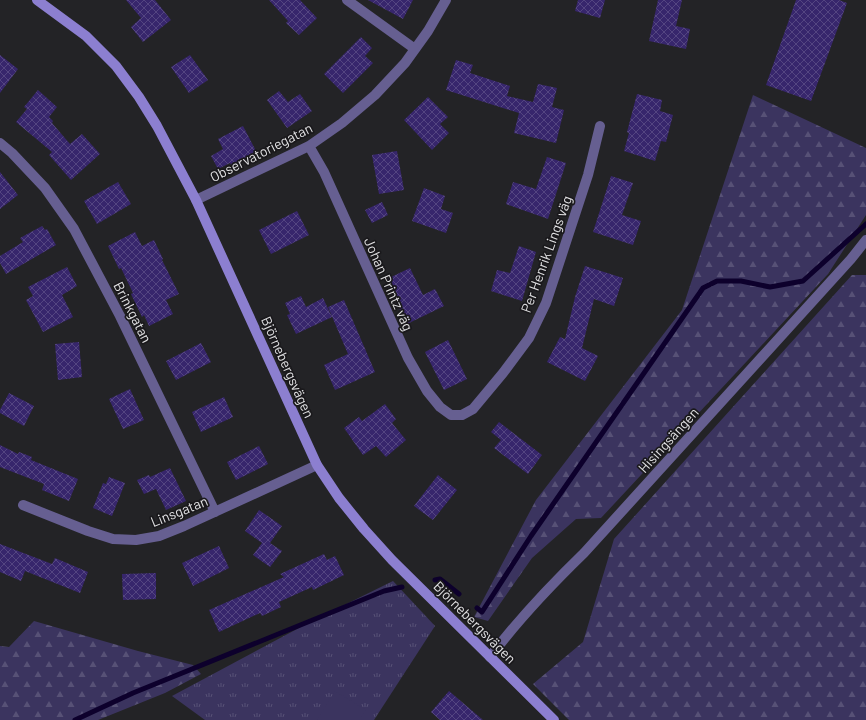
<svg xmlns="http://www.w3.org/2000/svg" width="866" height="720" viewBox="0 0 866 720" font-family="Barlow,sans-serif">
  <defs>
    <pattern id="grass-tufts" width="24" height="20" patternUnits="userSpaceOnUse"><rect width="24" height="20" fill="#3b345f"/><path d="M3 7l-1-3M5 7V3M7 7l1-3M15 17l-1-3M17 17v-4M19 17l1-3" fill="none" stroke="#575176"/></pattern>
    <pattern id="forest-firs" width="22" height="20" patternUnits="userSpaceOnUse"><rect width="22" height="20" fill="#3b345f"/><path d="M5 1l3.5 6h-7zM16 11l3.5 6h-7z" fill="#575176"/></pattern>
    <pattern id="building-cross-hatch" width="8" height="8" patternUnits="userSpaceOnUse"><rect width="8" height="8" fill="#37266c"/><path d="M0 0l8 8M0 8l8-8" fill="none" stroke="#544581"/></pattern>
  </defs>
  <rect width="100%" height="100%" fill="#232326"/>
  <path fill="url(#grass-tufts)" d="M393,581L435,626L374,720H205L172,696L312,621Z"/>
  <path fill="url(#forest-firs)" d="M753,95L866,148V215L828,274L601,518L576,519L532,558L488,621L474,617L536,500L682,310Z
    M852,275H866V720H569L533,684L583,642L614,539Z
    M34,621L138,651L193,665L201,674L165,693L98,720H0V646L9,647Z"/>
  <path fill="#3b345f" d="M335,691L366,710L359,720H317Z"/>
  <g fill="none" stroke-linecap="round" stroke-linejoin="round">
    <path stroke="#0d002c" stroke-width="5" d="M435,580L440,579L459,594
      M477,608L482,612L531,536L703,288L717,281H741L770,287L803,281L866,224
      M75,720L133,693L384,591L402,587"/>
  </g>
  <path fill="url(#building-cross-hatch)" d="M126,0H155L171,20L143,42L131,27L141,18Z
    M269,0H300L317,18L299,35L286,23L288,21Z
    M368,0H413L403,19Z
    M578,0H605L600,18L575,11Z
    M658,0H682L676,26L690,29L686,49L649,41Z
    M796,0H839L847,3L811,101L766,85Z
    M361,37L372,48L365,56L373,63L343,93L324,74Z
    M0,55L18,69L0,93Z
    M190,55L208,80L189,93L171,67Z
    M456,60L473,65L470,73L510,86L507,96L533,102L538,84L557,88L552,107L564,110L556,143L514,133L519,113L446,90Z
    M38,90L57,107L49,117L53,121L52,123L70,144L82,134L100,154L71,180L49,155L52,152L16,122L27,109L24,107Z
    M279,91L288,102L300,94L312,111L287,128L267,100Z
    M637,94L662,100L660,111L673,115L666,142L661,141L655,161L624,151L629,133L627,132Z
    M428,97L448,117L440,124L449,133L432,150L404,120Z
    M243,126L257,153L232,166L230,163L218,169L211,156L223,149L218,139Z
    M397,151L404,190L379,194L372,155Z
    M547,157L566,163L548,219L506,204L513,182L536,189Z
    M0,172L18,195L0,209Z
    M611,176L633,183L622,215L641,221L633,245L593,232Z
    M118,182L131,204L97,224L84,201Z
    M424,188L445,196L441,209L453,213L446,233L412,221Z
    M382,202L388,215L372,223L365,210Z
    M297,211L309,235L271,254L259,230Z
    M42,226L45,230L47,229L56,245L6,274L0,263V256L23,242L20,238Z
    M135,232L142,246L154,240L163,259L162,260L179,294L166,300L173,314L149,326L144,315L142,317L131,294L133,293L121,268L119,269L108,246Z
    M519,246L536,252L522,301L491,291L497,270L510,273Z
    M585,266L623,278L614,306L594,299L582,348L598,356L585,381L547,362L560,337L565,339L575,297Z
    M67,267L77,286L62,295L73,317L43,332L26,300L33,296L28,287Z
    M410,268L423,295L435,289L444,306L407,324L385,280Z
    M301,296L306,307L323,298L332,317L296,334L287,315L290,314L285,303Z
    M344,300L375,372L335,390L324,365L348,354L328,307Z
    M448,340L467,379L444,390L425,352Z
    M79,342L82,377L58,380L55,344Z
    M201,343L211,362L176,380L166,361Z
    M130,389L144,420L123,429L109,399Z
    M9,393L34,406L24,426L0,413V410Z
    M224,397L233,417L201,432L192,412Z
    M385,404L396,419L392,423L406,440L386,457L376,446L363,455L344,428L359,417L362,421Z
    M499,422L542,455L528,474L494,448L501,440L491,432Z
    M0,445L18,454L19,452L32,457L31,460L78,479L69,501L42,490L44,484L0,467Z
    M259,446L268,464L236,480L227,462Z
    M170,468L186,501L166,510L156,489L144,494L137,480L149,475L150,477Z
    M438,475L457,490L433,520L414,506Z
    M109,477L125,483L112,516L93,508L103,483L106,484Z
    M259,510L282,526L270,543L282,551L270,567L253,555L262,543L245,531Z
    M0,544L52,564L55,558L88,572L80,593L25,571L21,581L0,572Z
    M219,546L229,568L193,586L182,563Z
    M324,554L327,560L335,556L344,575L313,590L312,587L279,602L281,607L262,616L260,613L219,632L209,610L284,577L280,574Z
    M156,573V599L123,600L122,574Z
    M449,691L483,720H440L431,712Z"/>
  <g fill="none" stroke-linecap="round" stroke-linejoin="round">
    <path stroke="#665f91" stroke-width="10" d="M347,0L415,49
      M0,143L12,153L45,188L74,229L120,316L215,512
      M309,146L324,172L408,358L427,391L440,407L451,415H462L473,409L503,373L529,338L546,303L588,175L600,126
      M196,200L309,146L342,123L375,95L405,63L428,31L446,0
      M23,505L88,531L113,539L136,540L159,536L184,526L317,465
      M490,657C518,620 551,585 584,553L851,259L866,240"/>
    <path stroke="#8c7fd0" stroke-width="10" d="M37,0L86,36L116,66L139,97L157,126L196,200L317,465L339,498L364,529L392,560L554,720"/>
  </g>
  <g text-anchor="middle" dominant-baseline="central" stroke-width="3.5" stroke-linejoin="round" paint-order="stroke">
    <g font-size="14" fill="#e1e1e3" stroke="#1a191c">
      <text transform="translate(261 152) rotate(-27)">Observatoriegatan</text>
      <text transform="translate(546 254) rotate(-70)">Per Henrik Lings väg</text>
      <text transform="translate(389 284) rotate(66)">Johan Printz väg</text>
      <text transform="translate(133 312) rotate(63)">Brinkgatan</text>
      <text transform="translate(288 367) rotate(66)">Björnebergsvägen</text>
      <text transform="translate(668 440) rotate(-48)">Hisingsängen</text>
      <text transform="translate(179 511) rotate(-22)">Linsgatan</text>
      <text transform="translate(475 622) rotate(45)">Björnebergsvägen</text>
    </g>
  </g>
</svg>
